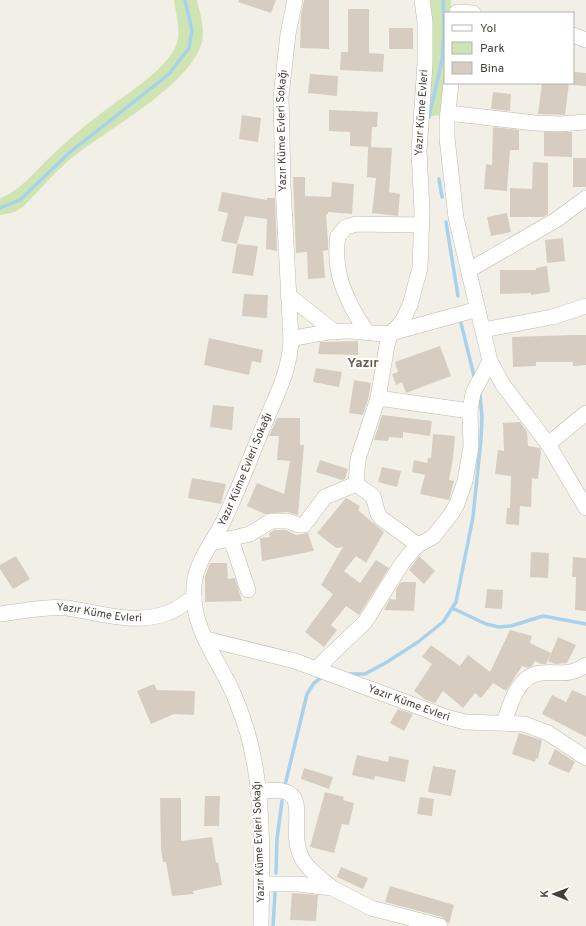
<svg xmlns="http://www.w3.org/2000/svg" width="586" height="926" viewBox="0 0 586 926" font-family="Overpass,sans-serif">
  <rect width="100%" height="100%" fill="#f2efe7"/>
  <path fill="#cfe4b3" d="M174,0H197C200,13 205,29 202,42C190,87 102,132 68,161C52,175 38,192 23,207L15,212L0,215V198C19,192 35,171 49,158C64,144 79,130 95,118C118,99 161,75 175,48C182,34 176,14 174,0Z
    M429,0H451V13H445V83L442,115L425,117L433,42Z"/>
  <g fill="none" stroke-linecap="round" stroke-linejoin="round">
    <path stroke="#a8d1eb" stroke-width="3.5" d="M429,117L442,60L444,28L443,0
      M439,179L442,197
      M0,208L20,200L69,153L169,74L189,48L192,30L185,0
      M446,222L458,296
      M461,323L474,376
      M452,608L486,624L499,627L511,626L543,616L586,624
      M348,674H365L387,662L418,642L443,622L456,602L473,517L481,439L482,418L480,394
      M285,785L307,694L314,683L322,677
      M276,873L277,839L282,801
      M273,926L275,893"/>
  </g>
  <path fill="#d6cdc0" d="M239,0H276L271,13L238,2Z
    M304,0H329V49L300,48L301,15Z
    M348,9H369V53L384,54L383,72L340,70L341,52H348Z
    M389,28H413V49H389Z
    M573,72L586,73V86L573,85Z
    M310,74L338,76L337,96L308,93Z
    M542,83H569L565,115L538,114Z
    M493,92L511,94L510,111L491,109Z
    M329,110L378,112L377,127H372L371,147L350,146V132L329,131Z
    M242,115L261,118L258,142L239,139Z
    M493,127L519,130V150H510L507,191L484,189L486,164L492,165Z
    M544,132H572V157L544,156Z
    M368,147L392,148L389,192L400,194L398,216L372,213L376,178L367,177Z
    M573,158H586V187H573Z
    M533,162L548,163V214L543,217H510V188L532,189Z
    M293,177H305V196L331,197L332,182L354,184L352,214L328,212V214H326L328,242V250L323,251L325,278L308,279L307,252L296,253Z
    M222,192L267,200V198H275L277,251L266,249L267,219L245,216L237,244L221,241L228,213L218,211Z
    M507,213L511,232L491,236L487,217Z
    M563,238L565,261L547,263L545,240Z
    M237,244L258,246L253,276L232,273Z
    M547,266L550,292L531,295V293L500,294V270H536V268Z
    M244,294L268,295L267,318L242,316Z
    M573,335H586V365L573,366V362H536V366L513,367L512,337Z
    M209,338L263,350L261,363L252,361L249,375L204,365Z
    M358,341V355L318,354L320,342Z
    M440,346L451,376L406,393L402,382L396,385L392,374L398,372L395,362Z
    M316,368L342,372L339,387L313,382Z
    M354,380L371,383L369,396L363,415L349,413Z
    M213,405L234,407L232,430L210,427Z
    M382,415L432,421L430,436L403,432V438L389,437L388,441L374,440Z
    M277,418H300V445H304L298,515L288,512L265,514L247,506L257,483L284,494L290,461L277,460L279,436H269Z
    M520,422L527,432L528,446L540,448L541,451L538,479L532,478L531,507L520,506L519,525L506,524L507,508H510L511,476L495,474L498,450L504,451L503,423Z
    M433,434L455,436L453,459L449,480L454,481L449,500L420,494L425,475L412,472L414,460L427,463L428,458H431Z
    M320,460L348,469L345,479L342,480L316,472Z
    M382,467L401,471L397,487L378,482Z
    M192,478L226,484L221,504L188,498Z
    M346,498L360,506L358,510L384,532L366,563L356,556L344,571L360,583L376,560L389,568L359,615L346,606L331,625L337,630L324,647L305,632L333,594L321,585L343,547L336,548L317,533Z
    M274,530H286L296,535L308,533L314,551L262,561L260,538L270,537L269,533Z
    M531,552L549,553L548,578L530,577Z
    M16,556L30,579L13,589L0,569V565Z
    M419,556L435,571L424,584L409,570Z
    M573,557L586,558V611L575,610L576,577H572Z
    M210,563H227L228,579L235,578L242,601L205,602V577Z
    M401,582H416L414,611L384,610L390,599L396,600V589Z
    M487,589L503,590L502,609L485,608Z
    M510,630L532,636L530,643L551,653L546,664H541L535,661L532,666L527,668L522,666L506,691L493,683L481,698L475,693L463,708L443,691L435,703L426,700L414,691L432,664L422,657L431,645L460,666L468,655L490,672Z
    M558,637L576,645L567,663L555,664L548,661Z
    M154,684L157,690L195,691L194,715L174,714L151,724L137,691Z
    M572,690L586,696V737L542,714L552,695L566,702Z
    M398,709L413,714L404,731L390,723Z
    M519,733L542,740L538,759L536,758L535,762L512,754Z
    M555,749L575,762L569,773L548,764Z
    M357,755L388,762L389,756L409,760L405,782L375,776L374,780L352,775Z
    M433,766L456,770L451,796L428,792Z
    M304,768L333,777L329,789L301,779Z
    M325,792L344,797L343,800L354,803L349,825L342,824L334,853L310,847Z
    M205,796H220L219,826H204Z
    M420,797L434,799L432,816L417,814Z
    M160,798H181V841L212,837L216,863L218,862L222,885L193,891L194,894L172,896L166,862H163L161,849Z
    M341,867L368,878L363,889L337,877Z
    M390,886L454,905L449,924L442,917L385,902Z
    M292,893L318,895L316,921L290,920Z"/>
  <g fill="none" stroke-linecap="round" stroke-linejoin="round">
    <defs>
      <g id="minor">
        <path d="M457,12L473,13"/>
        <path d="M573,35L586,40"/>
        <path d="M451,83L447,121V138L456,218L490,361L503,385L548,444L586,508"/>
        <path d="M448,113L535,123L560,124L586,122"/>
        <path d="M469,270L556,220L586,198"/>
        <path d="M288,295L335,332"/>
        <path d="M483,330L552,317L586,306"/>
        <path d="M367,332C347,303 332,272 338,236L346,227L356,224L422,225"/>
        <path d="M291,339C309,335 328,331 347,331C361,331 376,335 391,333L478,309"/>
        <path d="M378,398L470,411"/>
        <path d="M548,444L586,413"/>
        <path d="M356,484L373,496L378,514L381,518L418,545"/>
        <path d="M231,539L248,590"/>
        <path id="s1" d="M211,543L250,534L271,521H288L299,525H304L325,497L356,484L358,459L378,398L387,345L391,333L402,322L410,305L420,268L422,211L419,151L425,63V22L422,0"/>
        <path id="s2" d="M0,614C22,611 46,606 67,608C102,613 137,626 170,612C179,608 186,602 194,597"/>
        <path id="s3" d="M206,639L295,661L446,717L465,722L524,724L548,733L586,758"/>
        <path d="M316,669L365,622L403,562L413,550L418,545L433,537L452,513L457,504L465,481L471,447L470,411L473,393L490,361"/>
        <path d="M504,723C510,704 518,675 541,673C559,671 569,677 586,665"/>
        <path d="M258,792C318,781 287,823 300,854C305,868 321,878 332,888"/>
        <path d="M261,884H298L332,888L371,908L440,926"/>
        <path id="s4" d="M261,926C262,862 265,793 247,731C242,715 236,699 229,684C213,653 191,624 194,586C196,561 212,544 223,522C238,491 250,459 263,427C275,398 290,372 291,339L283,185L281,97L288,34L295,0"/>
      </g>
    </defs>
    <use href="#minor" stroke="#c0b9ad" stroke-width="16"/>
    <use href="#minor" stroke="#fff" stroke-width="15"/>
  </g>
  <g text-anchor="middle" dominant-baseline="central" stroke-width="4" stroke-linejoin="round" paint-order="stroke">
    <g font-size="11" fill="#453f37" stroke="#fff">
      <text stroke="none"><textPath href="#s1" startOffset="551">Yazır Küme Evleri</textPath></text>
      <text stroke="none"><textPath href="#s4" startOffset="828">Yazır Küme Evleri Sokağı</textPath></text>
      <text stroke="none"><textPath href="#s4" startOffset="480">Yazır Küme Evleri Sokağı</textPath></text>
      <text stroke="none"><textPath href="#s2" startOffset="100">Yazır Küme Evleri</textPath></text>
      <text stroke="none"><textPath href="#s3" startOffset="213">Yazır Küme Evleri</textPath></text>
      <text transform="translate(259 842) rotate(-92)">Yazır Küme Evleri Sokağı</text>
    </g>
    <g font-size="13" font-weight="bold" fill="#675d4f" stroke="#fff">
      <text x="363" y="364">Yazır</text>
    </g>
  </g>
  <rect x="444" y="12" width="130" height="72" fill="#ffffff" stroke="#b5b2af"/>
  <rect x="452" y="25" width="20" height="6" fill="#ffffff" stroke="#b5b2af"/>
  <text x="480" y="32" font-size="12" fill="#453f37">Yol</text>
  <rect x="452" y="42" width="20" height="12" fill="#cfe4b3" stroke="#b5b2af"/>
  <text x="480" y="52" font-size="12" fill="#453f37">Park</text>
  <rect x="452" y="62" width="20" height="12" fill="#d6cdc0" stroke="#b5b2af"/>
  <text x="480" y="72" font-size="12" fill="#453f37">Bina</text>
  <g transform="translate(554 894) rotate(271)" stroke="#ffffff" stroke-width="3" paint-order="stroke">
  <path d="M0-3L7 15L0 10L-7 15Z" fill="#453f37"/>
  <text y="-6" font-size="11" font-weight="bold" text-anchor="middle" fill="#453f37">K</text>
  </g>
</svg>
